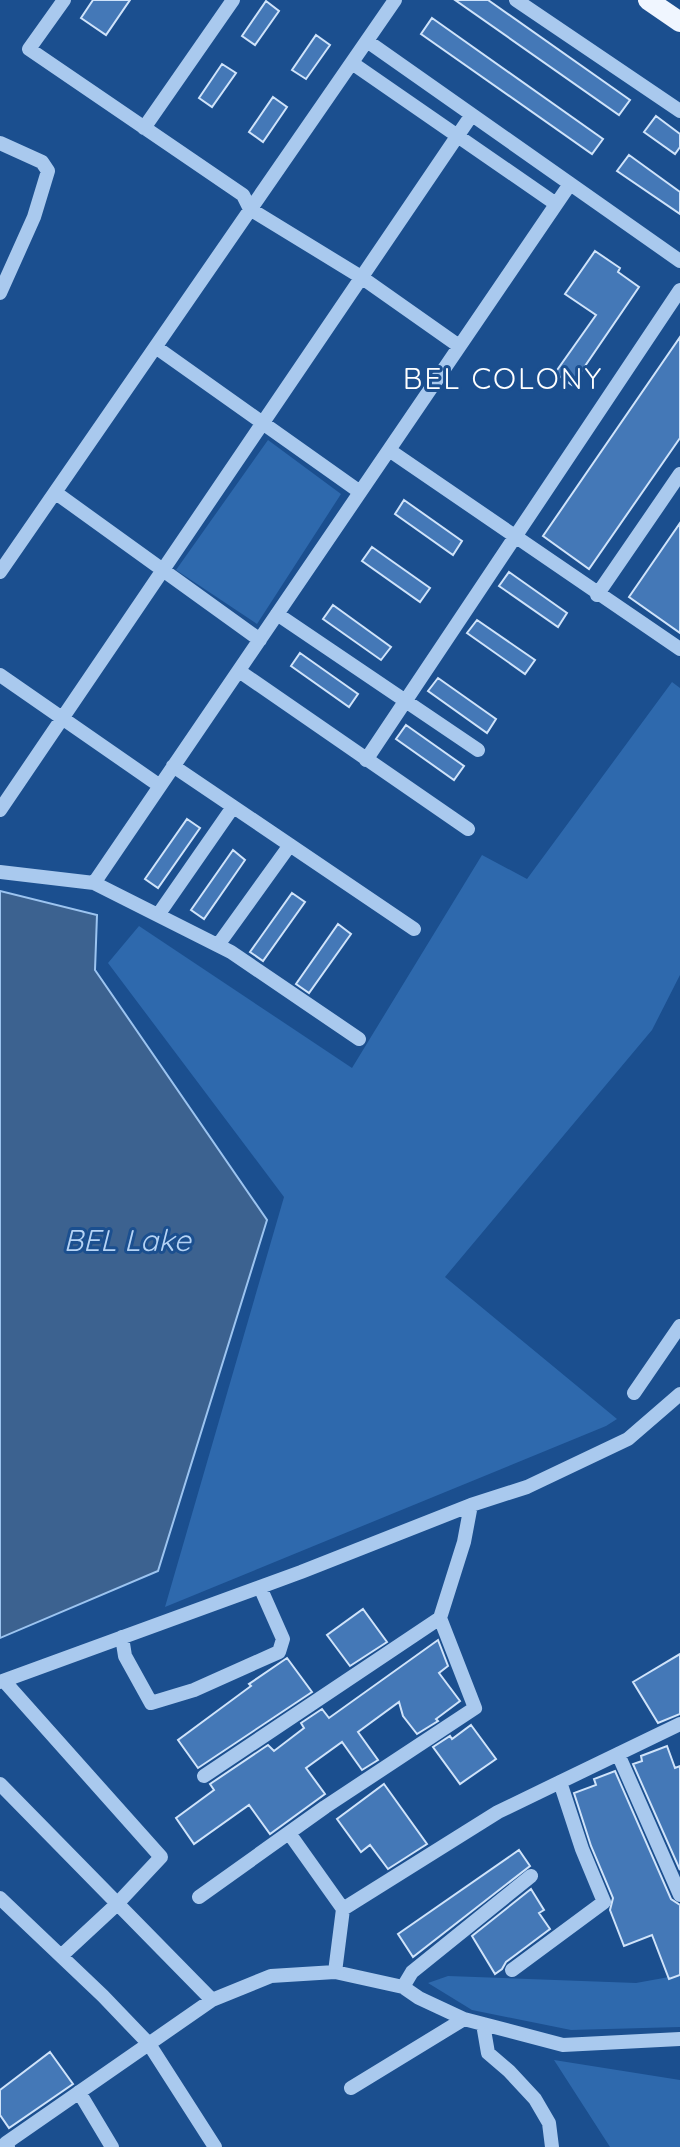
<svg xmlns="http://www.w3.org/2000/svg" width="680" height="2147" viewBox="0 0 680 2147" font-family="Quicksand,sans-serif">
  <rect width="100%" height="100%" fill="#1b4f8f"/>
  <path fill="#2e69ad" d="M268,440L341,494L257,624L176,570Z
    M672,682L680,688V975L652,1030L445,1277L617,1419L606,1426L165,1607L284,1197L108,963L139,926L352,1068L482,855L527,879Z
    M680,1975V2027L571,2030L472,2010L428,1983L448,1976L636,1983Z
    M554,2060L680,2080V2147H610Z"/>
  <path fill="#3c6290" stroke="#9cc4f0" stroke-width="2" d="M0,891L97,915L95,970L267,1220L158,1571L0,1638Z"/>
  <path fill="#4478b7" stroke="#cfe3fa" stroke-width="2" d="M93,0H130L106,35L81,18Z
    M455,0H488L630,100L619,115Z
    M266,1L279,11L255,45L242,36Z
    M432,18L603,139L592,154L421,34Z
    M316,35L330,45L306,79L292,70Z
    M222,64L236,73L212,107L199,98Z
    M273,97L287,107L263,142L249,132Z
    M656,116L680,134V147L675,154L644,132Z
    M629,155L680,192V214L617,171Z
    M595,251L620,268L618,272L639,287L572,385L555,373L596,315L565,294Z
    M680,337V438L589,569L543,536Z
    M404,500L462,541L453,555L395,514Z
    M680,523V633L629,597Z
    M372,547L430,588L420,602L362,561Z
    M509,572L567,613L558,627L499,586Z
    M333,605L391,647L381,660L323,619Z
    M477,620L535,660L525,674L467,633Z
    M300,653L358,694L349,707L291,666Z
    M438,678L496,719L487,733L428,691Z
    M406,725L464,766L454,780L396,739Z
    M187,819L200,828L158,888L145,879Z
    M233,850L245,860L204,919L191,910Z
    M292,893L305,902L263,961L250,952Z
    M338,924L351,934L309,993L296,984Z
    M363,1609L387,1642L350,1666L327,1635Z
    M438,1640L448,1666L439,1673L460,1701L436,1719L438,1721L417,1734L403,1716L399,1702L358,1732L378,1760L362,1770L342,1742L306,1768L325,1794L270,1834L249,1805L194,1844L176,1818L214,1790L210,1784L268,1745L274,1751L304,1728L301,1723L322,1709L329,1718Z
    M680,1654V1714L658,1723L633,1682Z
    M287,1658L312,1692L198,1768L178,1740L251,1686L249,1684Z
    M471,1725L496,1759L460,1784L433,1747L450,1736L452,1739Z
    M667,1746L675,1768L680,1766V1870L633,1764L642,1761L641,1756Z
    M615,1771L671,1899L680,1905V1975L669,1979L652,1935L624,1946L610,1910L613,1898L591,1846L574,1793L596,1785L594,1779Z
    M384,1784L427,1844L388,1869L370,1845L361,1852L337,1819Z
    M519,1850L530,1866L413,1957L398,1934Z
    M531,1889L544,1910L539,1913L550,1929L506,1962L502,1969L495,1974L472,1936Z
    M50,2052L73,2084L9,2128L0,2115V2090Z"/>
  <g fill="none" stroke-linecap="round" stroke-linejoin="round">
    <path stroke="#a9c9ee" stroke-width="14" d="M64,0L29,49L243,195L250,209L361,277L459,346
      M516,0L680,111
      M367,41L680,261
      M352,63L556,204
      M144,128L233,0
      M0,143L42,162L48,171L34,217L0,293
      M157,348L360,492
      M389,450L680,649
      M56,493L260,640
      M0,572L395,0
      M597,595L680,474
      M277,614L478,750
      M239,671L468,829
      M0,675L160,786
      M366,760L680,290
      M173,766L414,929
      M0,810L471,116
      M0,872L94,883L231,952L359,1039
      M94,883L570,184
      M158,915L233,807
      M218,945L290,845
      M634,1393L680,1326
      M122,1637L125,1656L151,1703L194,1690L279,1652L283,1639L260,1587
      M4,1681L161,1857L116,1905L61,1956
      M0,1682L301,1572L471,1505L527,1487L628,1439L680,1394
      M618,1754L680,1895
      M204,1776L440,1618
      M0,1784L212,2000L271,1976L335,1972L343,1909L289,1833
      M199,1897L325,1807L475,1708L440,1618L464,1542L471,1505
      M0,1898L103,1996L149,2044L215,2147
      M343,1909L498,1812L680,1724
      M512,1970L604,1902L582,1849L560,1782
      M335,1972L403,1987L419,1998L464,2019L563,2045L680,2039
      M403,1987L412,1972L531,1876
      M483,2024L488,2053L509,2071L535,2099L549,2123L552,2147
      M351,2088L464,2019
      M79,2092L112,2147
      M8,2147L6,2143L212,2000"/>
    <path stroke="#f0f6ff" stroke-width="20" d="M648,0L680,22"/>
  </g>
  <g text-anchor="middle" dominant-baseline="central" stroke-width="6" stroke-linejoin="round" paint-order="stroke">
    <g font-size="30" letter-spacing="2" fill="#fff" stroke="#1b4f8f">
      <text x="503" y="378">BEL COLONY</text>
    </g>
    <g font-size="30" font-style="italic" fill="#b5d3f5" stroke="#1b4f8f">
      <text x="127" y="1240">BEL Lake</text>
    </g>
  </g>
</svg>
